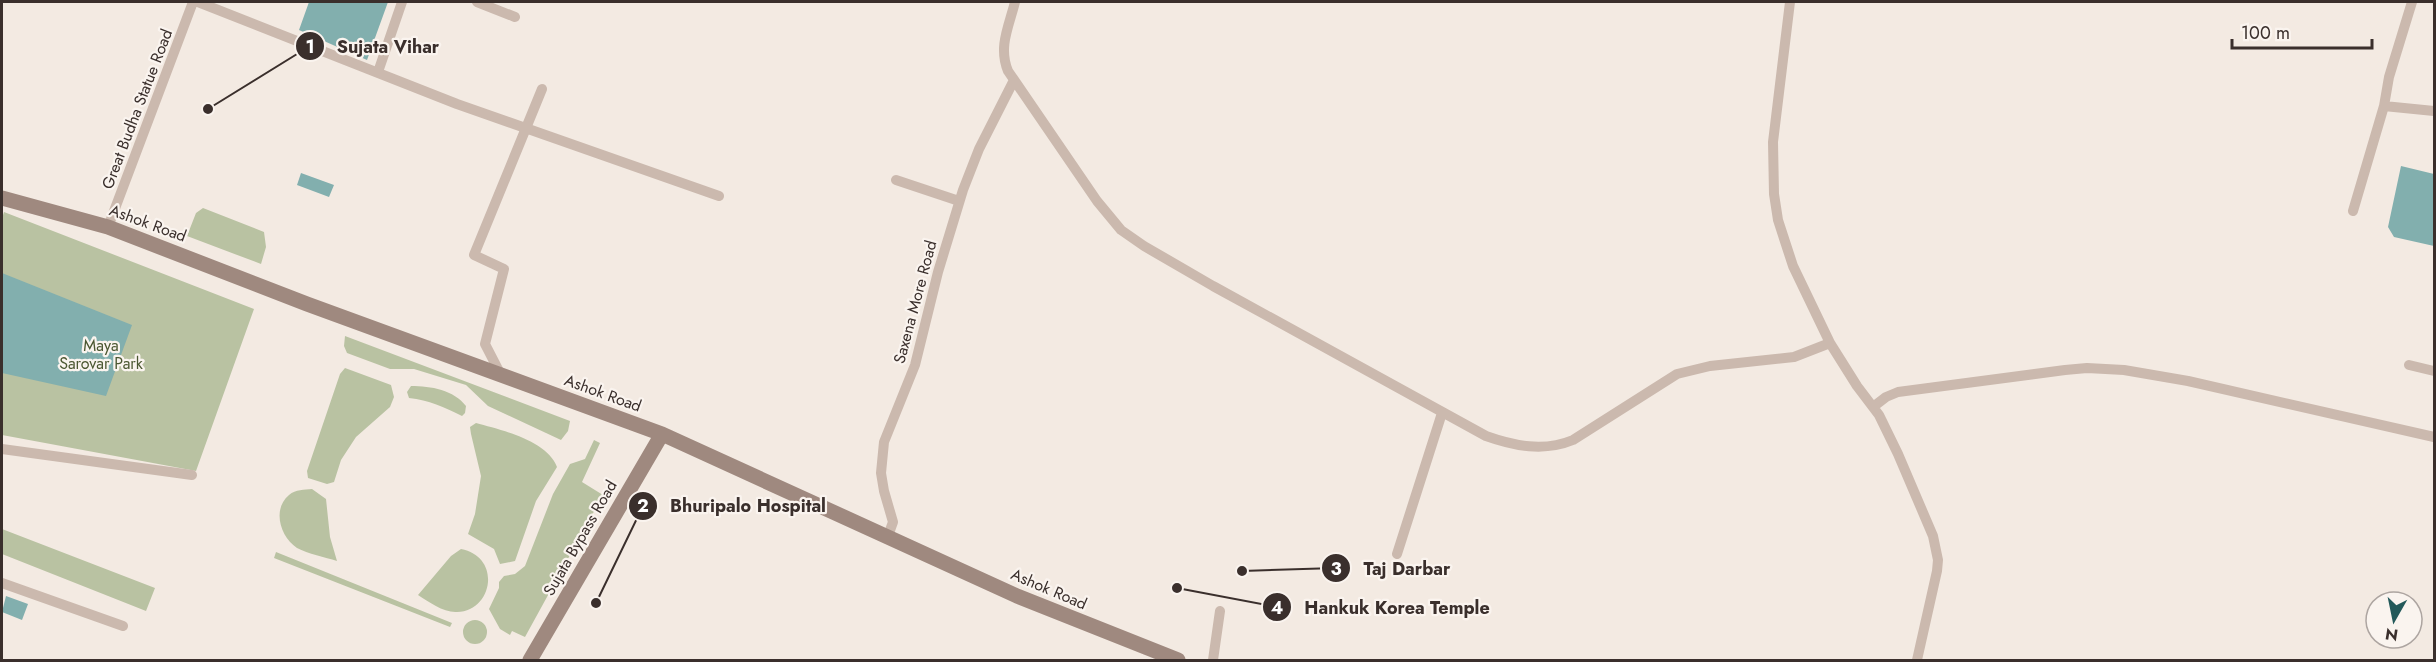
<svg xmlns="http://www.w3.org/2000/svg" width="2436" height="662" viewBox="0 0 2436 662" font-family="Jost,sans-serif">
  <rect width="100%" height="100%" fill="#f3eae2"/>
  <path fill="#b9c2a2" d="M203,208L264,232L266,247L261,264L187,236L196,213Z
    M4,212L254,309L196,471L2,435V218Z
    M345,336L570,421L568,431L561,440L488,406L466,385L414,369H390L347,353L344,346Z
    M345,368L391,385L394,397L390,407L356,437L341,460L334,482L327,484L308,478L307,471L340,374Z
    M411,386C431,386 454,390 466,406L465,413L462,416C444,407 429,400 409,398L407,392Z
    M476,423C501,430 547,440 557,467L536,501L515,561L500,564L494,549L468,534L475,514L481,476L471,434L470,427Z
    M594,440L600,443L582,482L603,495L525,637L512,631L510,635L500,629L489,609L499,588V582L504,576L515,574L525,566L553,494L570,464L585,459Z
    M312,489L326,499L330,537L337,561C325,557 308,554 297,548C280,537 272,509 289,495C296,489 304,490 312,489Z
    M2,529L155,588L146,611L2,554Z
    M461,549C502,557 493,611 457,612C444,613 429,602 418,595L451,556Z
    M276,552L452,623L450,627L274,558Z
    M463 632a12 12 0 1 1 24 0a12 12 0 1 1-24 0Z"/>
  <path fill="#82afae" d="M309,2H388L367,60L299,30Z
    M2401,166L2434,174V246L2394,237L2388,227Z
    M301,173L334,185L329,197L297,185Z
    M2,273L132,325L106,396L2,373Z
    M6,596L28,604L22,620L2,612Z"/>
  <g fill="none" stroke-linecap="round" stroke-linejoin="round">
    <path stroke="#cbb9ae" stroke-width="10" d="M198,2L457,104L719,196
      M477,2L515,17
      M1015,2C1009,26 998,47 1008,71L1097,201L1121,230L1144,246L1213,286L1486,436C1514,446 1544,452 1573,440L1677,374L1710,366L1794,357L1830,343
      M1790,2L1773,142L1774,194L1778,220L1793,266L1830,343L1857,386L1879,415L1898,454L1933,536L1938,560L1937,571L1917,660
      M2412,2L2389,77L2384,106L2434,111
      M378,72L402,2
      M896,180L959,201
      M2353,211L2384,106
      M108,227L193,2
      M2409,365L2434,371
      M501,375L485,344L504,269L474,255L542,89
      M1873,407L1886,397L1898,392L2065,370L2087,368L2124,370L2188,381L2434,437
      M2,449L192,475
      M888,536L893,522L884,491L881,473L884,442L915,365L938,272L963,190L979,149L1014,80
      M1397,554L1442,413
      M2,583L123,626
      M1213,660L1220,611"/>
    <path stroke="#9f897f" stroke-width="15" d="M2,198L108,227L307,304L662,434L1017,596L1178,660
      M530,660L662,434"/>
  </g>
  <g text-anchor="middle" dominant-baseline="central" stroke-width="4.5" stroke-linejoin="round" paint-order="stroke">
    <g font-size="16" fill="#3a2f2c" stroke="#faf4ef">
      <text transform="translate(137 109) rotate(-69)">Great Budha Statue Road</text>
      <text transform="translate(148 223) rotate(20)">Ashok Road</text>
      <text transform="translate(915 302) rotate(-75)">Saxena More Road</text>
      <text transform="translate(603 393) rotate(20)">Ashok Road</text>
      <text transform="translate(580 538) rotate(-60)">Sujata Bypass Road</text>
      <text transform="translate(1049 589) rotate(23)">Ashok Road</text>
    </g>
    <g font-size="16" fill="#4b5731" stroke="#faf4ef">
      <text x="101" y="345">Maya<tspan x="101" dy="18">Sarovar Park</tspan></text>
    </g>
  </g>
  <path fill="none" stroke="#3a2f2c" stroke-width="2" d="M208 109L310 46M596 603L643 506M1242 571L1336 568M1177 588L1277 607"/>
  <g fill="#3a2f2c" stroke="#faf4ef" stroke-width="2">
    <circle cx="208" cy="109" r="6"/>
    <circle cx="596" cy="603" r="6"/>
    <circle cx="1242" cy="571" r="6"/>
    <circle cx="1177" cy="588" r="6"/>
    <circle cx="310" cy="46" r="15"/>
    <circle cx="643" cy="506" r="15"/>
    <circle cx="1336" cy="568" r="15"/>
    <circle cx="1277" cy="607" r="15"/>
  </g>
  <g font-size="18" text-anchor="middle" font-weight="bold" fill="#fff">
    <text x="310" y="53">1</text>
    <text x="643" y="512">2</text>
    <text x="1336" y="575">3</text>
    <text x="1277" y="614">4</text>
  </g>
  <g font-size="18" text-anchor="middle" font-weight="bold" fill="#3a2f2c" stroke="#faf4ef" stroke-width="4.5" stroke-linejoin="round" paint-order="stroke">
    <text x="388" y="53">Sujata Vihar</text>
    <text x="748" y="512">Bhuripalo Hospital</text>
    <text x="1407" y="575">Taj Darbar</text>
    <text x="1397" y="614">Hankuk Korea Temple</text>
  </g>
  <rect width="2436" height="662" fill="none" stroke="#3a2f2c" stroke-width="6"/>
  <g transform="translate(2394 620) rotate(189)"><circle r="28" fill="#faf4ef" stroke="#ada5a1" stroke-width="1.5"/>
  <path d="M0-4.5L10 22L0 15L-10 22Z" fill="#23595a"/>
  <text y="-9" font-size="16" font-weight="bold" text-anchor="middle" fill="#3a2f2c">N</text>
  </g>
  <path d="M2232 39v9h140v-9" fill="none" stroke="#3a2f2c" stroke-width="3"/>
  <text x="2241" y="39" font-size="18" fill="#3a2f2c" stroke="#faf4ef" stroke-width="4.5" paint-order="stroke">100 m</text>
</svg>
